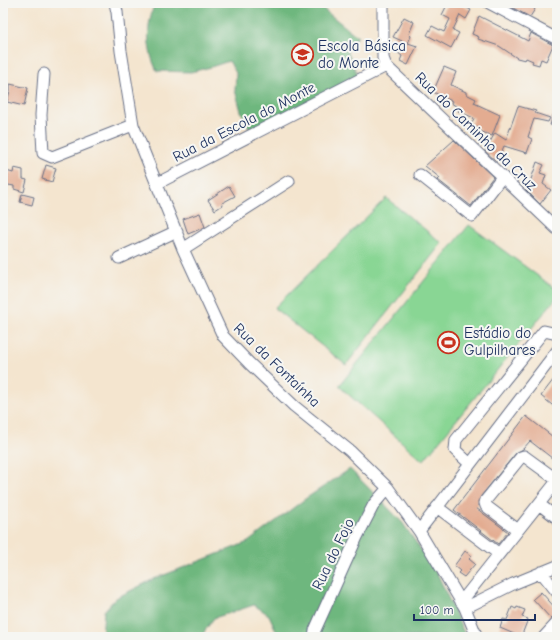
<svg xmlns="http://www.w3.org/2000/svg" width="560" height="640" viewBox="0 0 560 640" font-family="'Comic Neue',sans-serif">
  <rect width="100%" height="100%" fill="#f6f6f2"/>
  <filter id="ink" filterUnits="userSpaceOnUse"><feTurbulence type="fractalNoise" baseFrequency=".025" numOctaves="2"/><feDisplacementMap in="SourceGraphic" scale="8" xChannelSelector="R" yChannelSelector="G"/><feConvolveMatrix kernelMatrix="1 2 1 2 8 2 1 2 1" color-interpolation-filters="sRGB"/></filter>
  <filter id="wash" filterUnits="userSpaceOnUse"><feTurbulence type="fractalNoise" baseFrequency=".012" numOctaves="4" result="noise"/><feDisplacementMap in="SourceGraphic" scale="16" xChannelSelector="R" yChannelSelector="G"/><feGaussianBlur stdDeviation="0.9" result="paint"/><feColorMatrix in="noise" values="0 0 0 0 0 0 0 0 0 0 0 0 0 0 0 0 0 1.4 0 .05"/><feComposite in="paint" operator="in"/></filter>
  <g filter="url(#wash)">
    <rect width="100%" height="100%" fill="#f4e5cf"/>
    <path fill="#89d694" stroke="#528279" d="M386,198L442,243L346,365L274,308Z
      M469,225L557,290V297L423,461L339,386Z"/>
    <path fill="#6eb77e" stroke="#44736e" d="M155,3H317L328,13L358,37L346,45L348,53L358,76L251,132L241,111L235,90L236,73L229,61L211,67L191,72L157,71C146,49 146,25 155,3Z
      M350,469L402,522L437,573L466,637H279L269,615L254,605L214,618L204,632L203,637H102L104,611L116,598L154,579L248,542L305,499Z"/>
    <g id="blocks">
      <path fill="#e3ac91" d="M448,3H457L471,10L466,19L460,15L453,30L459,33L451,48L427,35L432,26L444,32L450,19L442,15Z
        M516,3H525L535,9L530,17L513,8Z
        M479,16L528,41L531,33L553,45L546,61L541,59L539,65L532,63L533,61L526,58L525,60L517,58L499,46L478,39L479,37L472,34Z
        M404,17L414,22L409,34L411,36L408,43L417,46L408,65L400,61L402,56L397,52L402,41L393,37Z
        M444,67L456,72L451,85L466,92V94L476,99L474,103L500,115L492,136L480,131V129L471,125L474,118L458,111L459,108L451,103L452,101L433,92Z
        M10,84L28,88L24,106L7,102L10,91Z
        M518,106L536,111L535,113L550,118L548,122L534,119L528,137L532,139L527,153L504,146L497,162L485,151L495,133L506,140Z
        M556,107L557,108V126L550,125Z
        M454,140L493,177L471,206L438,180L440,178L425,166Z
        M537,162L544,165L540,173L546,175L543,184L551,190L540,204L527,191Z
        M46,165L56,168L52,182L42,179Z
        M14,168L23,170V179L27,180L24,192L14,189V186L3,184V170L13,173Z
        M229,186L235,196L222,203L223,205L215,210L208,200Z
        M22,194L34,197L32,205L20,202Z
        M200,213L205,227L188,234L183,219Z
        M557,375V409L541,396Z
        M526,416L557,440V462L530,441L523,449L516,453L481,496L478,501V506L476,508L508,532L498,544L454,510Z
        M465,551L472,556L469,559L475,564L464,577L458,573L460,571L454,566Z
        M541,592L557,610V613L551,619L533,599Z
        M512,607L516,609L517,607L525,610L522,617L528,619L521,637L500,628L503,619L507,620Z"/>
    </g>
  </g>
  <g filter="url(#ink)">
    <use href="#blocks" fill-opacity="0" stroke="#676f86" stroke-width="1"/>
    <g fill="none" stroke-linecap="round" stroke-linejoin="round">
      <defs>
        <path id="minor" d="M115,3L117,12L121,51L133,125L183,249L223,336L249,363L294,406L350,451L388,488L419,531L465,608L477,637
          M383,3V58L386,66L557,229
          M489,3L557,39
          M44,74L41,115L43,153L52,157L133,125
          M420,175L472,216L502,177
          M158,183L386,66
          M183,249L289,181
          M119,258L177,231
          M470,464L455,450L456,440L544,331L557,334
          M539,504L557,518
          M437,507L499,554
          M518,530L486,506L485,503L486,500L521,457L524,456L557,480
          M419,531L557,351
          M541,572L557,592
          M461,602L557,481
          M465,608L513,584L557,566
          M314,637L315,630L357,537L374,504L388,488
          M544,637L557,623"/>
      </defs>
      <use href="#minor" stroke="#676f86" stroke-width="13"/>
      <use href="#minor" stroke="#fff" stroke-width="11"/>
    </g>
  </g>
  <defs>
    <symbol id="school-ring" viewBox="-11 -11 22 22"><circle r="9.5" fill="#f6f6f2" stroke="#c8321e" stroke-width="1.5"/><path d="M0-5L7-2L0 1L-7-2ZM-4 1L0 2.5L4 1V4Q0 6-4 4Z" fill="#c8321e"/></symbol>
    <symbol id="stadium-ring" viewBox="-11 -11 22 22"><circle r="9.5" fill="#f6f6f2" stroke="#c8321e" stroke-width="1.5"/><path d="M0-5a6.5 5 0 1 0 0 10a6.5 5 0 1 0 0-10ZM-3.5-1.8h7v3.6h-7Z" fill="#c8321e"/></symbol>
  </defs>
  <g fill-rule="evenodd">
    <use href="#school-ring" x="290" y="42" width="25" height="25"/>
    <use href="#stadium-ring" x="436" y="330" width="25" height="25"/>
  </g>
  <g text-anchor="middle" dominant-baseline="central" stroke-width="4" stroke-linejoin="round" paint-order="stroke">
    <g font-size="15" fill="#1b2f5e" stroke="#f6f6f2" text-anchor="start">
      <text x="318" y="46">Escola Básica<tspan x="318" dy="17">do Monte</tspan></text>
      <text x="464" y="333">Estádio do<tspan x="464" dy="17">Gulpilhares</tspan></text>
    </g>
    <g font-size="15" fill="#1b2f5e" stroke="#f6f6f2">
      <text transform="translate(244 122) rotate(-27)">Rua da Escola do Monte</text>
      <text transform="translate(476 131) rotate(44)">Rua do Caminho da Cruz</text>
      <text transform="translate(277 365) rotate(44)">Rua da Fontaínha</text>
      <text transform="translate(333 554) rotate(-64)">Rua do Fojo</text>
    </g>
  </g>
  <rect width="560" height="640" fill="none" stroke="#f6f6f2" stroke-width="16"/>
  <path d="M414 614v6h121v-6" fill="none" stroke="#1b2f5e" stroke-width="2"/>
  <text x="420" y="614" font-size="12" fill="#1b2f5e" stroke="#f6f6f2" stroke-width="3" paint-order="stroke">100 m</text>
</svg>
